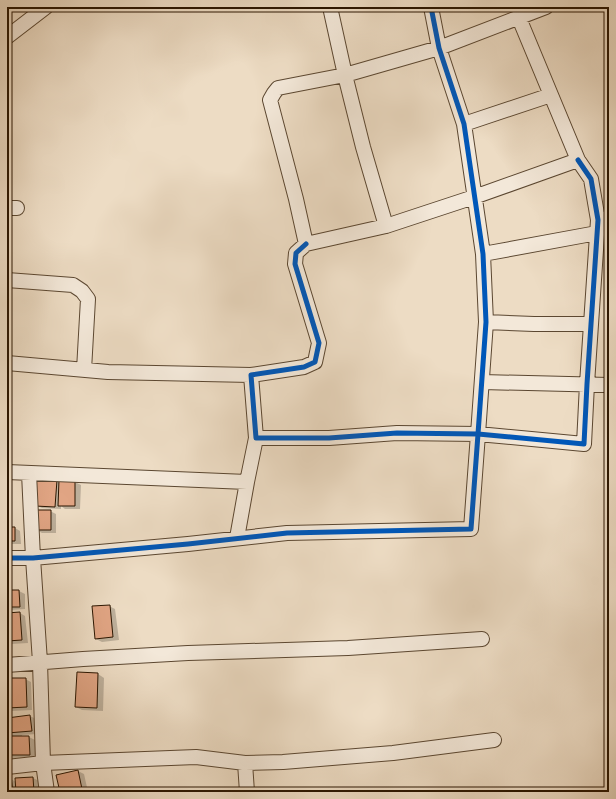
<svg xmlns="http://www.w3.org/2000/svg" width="616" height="799" viewBox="0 0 616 799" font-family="'Sorts Mill Goudy',serif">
  <rect width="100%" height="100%" fill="#eddcc4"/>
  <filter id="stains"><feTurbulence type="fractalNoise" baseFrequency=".005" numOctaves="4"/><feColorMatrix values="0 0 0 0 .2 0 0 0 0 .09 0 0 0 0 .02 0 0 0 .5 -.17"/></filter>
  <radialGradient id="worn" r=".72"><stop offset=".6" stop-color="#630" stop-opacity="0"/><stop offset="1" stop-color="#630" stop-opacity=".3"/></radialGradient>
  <path fill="#0003" d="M56,481L60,483L75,482L81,485L80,509H65L61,506V509L42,508L36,505Z
    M50,511L56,514V533H42L36,530Z
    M7,528H15L20,531L21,544H7Z
    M7,591H19L25,594V609L9,610L7,609Z
    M109,606L115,609L119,640L102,642L96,639Z
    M20,613L25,616L28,643L12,644L9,642V647H7V614Z
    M98,674L104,678L103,711L82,710L76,707Z
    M7,679H25L31,682L32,710L12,711L7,708V710Z
    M30,716L36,719L37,734L22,735V737H29L35,740L36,757L8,758L7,757V737H10L7,735V719Z
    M78,771L84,774L88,792H61Z
    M33,778L39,781L40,792H7V779H11L16,782V779Z"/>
  <path fill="#e1a584" stroke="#2a1500" d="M36,479L57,480L55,507L35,506Z
    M59,480L75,481V506H58Z
    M35,510H51V530H35Z
    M7,527H15V541H7Z
    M7,590H19L20,607H7Z
    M110,605L113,637L95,639L92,606Z
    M20,612L22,640L7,641V613Z
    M77,672L98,673L97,708L75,707Z
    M7,678H26L27,707L7,708Z
    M30,715L32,731L7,733V718Z
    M7,736H29L30,755H7Z
    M78,770L82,789L67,792H60L56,775Z
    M33,777L34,792H16L15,778Z
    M7,778H11L13,792H7Z"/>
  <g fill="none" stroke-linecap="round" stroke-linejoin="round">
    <defs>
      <path id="minor" d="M330,7L345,75L363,147L386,226
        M519,18L578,160L474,197L386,226L306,244L296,199L270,100L274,93L278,88L345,75L439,48L546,7
        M7,37L46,7
        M464,124L551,95
        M7,208H17
        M608,218L609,221
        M306,244L296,253L295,264L319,343L315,362L304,367L251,375L256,438H329L397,433L478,434L486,322L483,254L464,124L439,48L431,7
        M483,254L597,233
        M7,280L73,285L82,291L88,299L84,370
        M486,322L534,324H591
        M7,363L108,372L251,375
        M482,382L609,385
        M7,472L247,482L256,438
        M29,473L33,558L40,662L43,763L47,792
        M237,538L247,482
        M7,558H33L188,544L287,533L471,529L478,434L584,444L587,384L598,220L591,179L578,160
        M7,665L83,659L188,653L348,648L482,639
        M245,763L247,792
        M7,767L43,763L196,757L245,763L283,762L393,753L494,740"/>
    </defs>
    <use href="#minor" stroke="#5b4731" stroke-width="16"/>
    <use href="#minor" stroke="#f3e8d9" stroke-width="14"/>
    <defs>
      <path id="cycleway" d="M306,244L296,253L295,264L319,343L315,362L304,367L251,375L256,438H329L397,433L478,434L486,322L483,254L464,124L439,48L431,7
        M7,558H33L188,544L287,533L471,529L478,434L584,444L587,384L598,220L591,179L578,160"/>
    </defs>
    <use href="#cycleway" stroke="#f3e8d9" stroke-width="8"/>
    <use href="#cycleway" stroke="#0057b8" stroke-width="5"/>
  </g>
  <rect width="616" height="799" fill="none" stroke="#eddcc4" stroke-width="24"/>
  <rect x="8" y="8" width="600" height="783" fill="none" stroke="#2a1500" stroke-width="2"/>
  <rect x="12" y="12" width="592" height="775" fill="none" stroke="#2a1500"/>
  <rect width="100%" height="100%" filter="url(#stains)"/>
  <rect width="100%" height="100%" fill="url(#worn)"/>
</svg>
